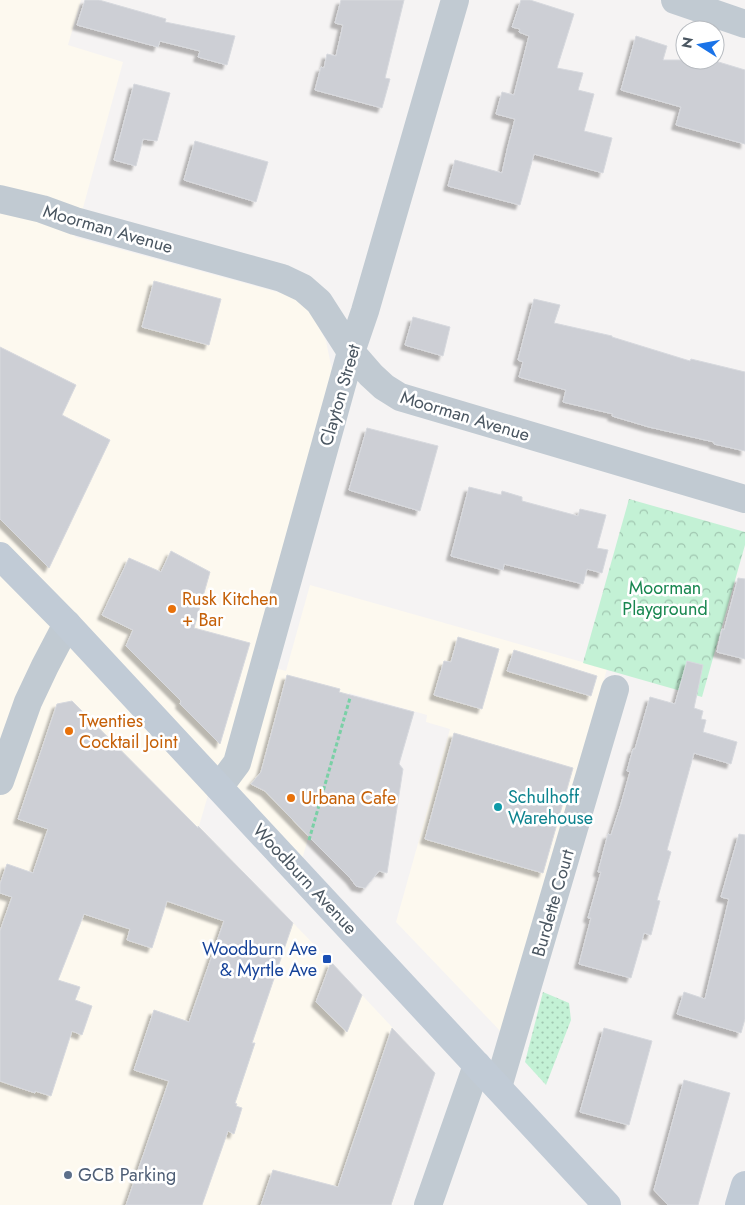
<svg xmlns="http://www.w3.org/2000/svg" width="745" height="1205" viewBox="0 0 745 1205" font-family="Jost,sans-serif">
  <defs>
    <pattern id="grass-dots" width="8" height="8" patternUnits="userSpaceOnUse" patternTransform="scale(1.25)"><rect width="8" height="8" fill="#c3f1d5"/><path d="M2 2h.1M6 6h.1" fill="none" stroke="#a0c6b0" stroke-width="1.8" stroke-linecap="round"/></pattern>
    <pattern id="park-crowns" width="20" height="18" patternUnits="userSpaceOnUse" patternTransform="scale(1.25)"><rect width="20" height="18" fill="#c3f1d5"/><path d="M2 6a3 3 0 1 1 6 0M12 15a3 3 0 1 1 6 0" fill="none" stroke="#a0c6b0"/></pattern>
    <filter id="shadow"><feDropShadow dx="-4.5" dy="4.5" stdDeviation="1" flood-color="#0004"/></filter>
  </defs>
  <rect width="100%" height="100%" fill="#f5f3f3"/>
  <path fill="#fdf9ef" d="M0,0H81L68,45L123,62L75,237L295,297L313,316L326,341L333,375L253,662L286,671L310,585L607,669L504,1035L396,922L450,729L426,722L427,715L349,693L301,863L216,768L199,826L331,962L435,1073L392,1205H0Z"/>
  <path fill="url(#grass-dots)" d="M543,992L569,1003L571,1020L546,1085L525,1062Z"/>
  <path fill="url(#park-crowns)" d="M629,499L745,532V545L702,697L583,663Z"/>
  <path fill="#cdcfd5" stroke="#d7d9de" filter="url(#shadow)" d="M85,0H99L166,19L165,22L235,36L227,65L198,57L200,51L160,41L158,47L77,25Z
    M341,0H404L385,78L390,79L382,108L315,90L321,67L324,68L327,54L336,56L343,25L335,23Z
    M521,0H530L574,14L557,68L583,73L578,90L594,94L584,131L612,138L603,173L534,154L520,205L448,186L455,160L502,173L508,146L515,119L496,114L502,92L514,95L529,36L519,32L520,29L512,27Z
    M636,36L667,46L663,60H712L745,70V144L676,125L681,107L621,90Z
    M134,84L170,93L157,141L143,139L136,166L114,160Z
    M195,141L268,162L256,202L184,180Z
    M154,281L221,299L209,345L142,327Z
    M534,299L560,305L554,323L612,336V337L690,361L691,359L745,372V451L714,444V442L649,427L612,416L613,414L563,402L566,390L519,377L523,362L518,360Z
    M413,317L450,327L443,356L405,345Z
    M0,347L76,385L62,415L110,440L49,568L0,519Z
    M367,428L438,446L420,511L349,490Z
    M469,487L501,495L502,491L522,497V501L578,516L580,509L606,515L597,548L608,550L602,573L587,569L583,584L504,564L503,570L451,556Z
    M171,551L210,572L194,628L250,643L220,744L180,704L181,701L126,646L133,630L102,615L129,558L161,572Z
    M738,578L745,579V659L717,652L722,629L724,630Z
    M458,637L499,649L482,709L434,695L444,661L451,662Z
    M514,650L597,676L591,696L507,671Z
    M687,661L703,665L694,708L703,711L701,719L706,720L703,732L737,742L731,764L694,753L667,850L671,852L657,900L660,901L651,935L644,933L631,978L579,964L591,918H588L601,872H598L608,834L611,835L621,804L630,772L627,771L633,749H635L650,697L675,704Z
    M287,675L340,689L339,692L414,712L399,764L403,769L387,873L379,871L365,888L356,886L351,879L321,849L265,791L251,784L261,772Z
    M72,701L198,828V826L293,923L252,1043H255L235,1103L237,1104L236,1106L242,1108L234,1134L228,1131L202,1205H126L169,1081L134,1070L154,1010L189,1022L224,921L167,901L152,948L127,940L130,929L84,914L58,980L80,987L75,1000L92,1006L82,1035L72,1031L51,1096L35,1091V1093L0,1081V931L12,897L0,893V884L7,864L33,873L48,829L18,819L57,704Z
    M454,733L573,768L543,873L425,839Z
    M739,834L745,835V1019L741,1033L677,1014L684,992L705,999L729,899L721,897Z
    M331,962L362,995L347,1032L316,1002Z
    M392,1028L435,1073L391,1205H261L273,1170L338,1187Z
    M604,1028L652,1041L629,1125L580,1112Z
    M684,1080L730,1093L698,1205H668L654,1190Z"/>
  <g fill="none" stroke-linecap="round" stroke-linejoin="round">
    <path stroke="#7ad0a6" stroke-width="3" stroke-dasharray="4 2.5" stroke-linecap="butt" d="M309,840L350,698"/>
    <path stroke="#c1cad2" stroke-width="28" d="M675,0L745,24
      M0,199L42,209L75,221L282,278L303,288L319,302L351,352L371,375L384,387L400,397L745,499
      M0,781L28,702L45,666L67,624
      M219,787L237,763L351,352L365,311L455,0
      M498,1087L615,689
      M428,1205L477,1065"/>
    <path stroke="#c1cbd6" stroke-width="28" d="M0,556L67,624L607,1205
      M739,1205L745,1185"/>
  </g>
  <g fill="#e8710a" stroke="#fff" stroke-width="2">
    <circle cx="172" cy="609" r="5"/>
    <circle cx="69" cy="731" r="5"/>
    <circle cx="291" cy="798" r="5"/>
  </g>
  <circle fill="#0f9aa8" stroke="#fff" stroke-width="2" cx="498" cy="807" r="5"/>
  <rect fill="#1a4fb4" stroke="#fff" stroke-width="2" x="322" y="954" width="10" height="10" rx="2.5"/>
  <circle fill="#5c6f8a" stroke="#fff" stroke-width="2" cx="68" cy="1175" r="5"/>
  <g text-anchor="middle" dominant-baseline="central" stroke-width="5" stroke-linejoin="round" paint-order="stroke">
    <g font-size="18" fill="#4a5661" stroke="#fff">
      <text transform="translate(108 229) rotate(16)">Moorman Avenue</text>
      <text transform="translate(340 395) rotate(-74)">Clayton Street</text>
      <text transform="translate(465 416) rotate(17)">Moorman Avenue</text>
      <text transform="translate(305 879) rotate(47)">Woodburn Avenue</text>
      <text transform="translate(553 903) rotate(-74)">Burdette Court</text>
    </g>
    <g font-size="18" fill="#17864f" stroke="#fff">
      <text x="665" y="588">Moorman<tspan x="665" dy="21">Playground</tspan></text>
    </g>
    <g font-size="18" fill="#c56008" stroke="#fff" text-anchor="start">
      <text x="182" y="599">Rusk Kitchen<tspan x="182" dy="21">+ Bar</tspan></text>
      <text x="79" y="721">Twenties<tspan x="79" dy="21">Cocktail Joint</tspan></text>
      <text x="301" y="798">Urbana Cafe</text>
    </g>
    <g font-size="18" fill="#0d838f" stroke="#fff" text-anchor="start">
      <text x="508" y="797">Schulhoff<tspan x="508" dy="21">Warehouse</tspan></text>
    </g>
    <g font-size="18" fill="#164399" stroke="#fff" text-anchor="end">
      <text x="317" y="949">Woodburn Ave<tspan x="317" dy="21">&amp; Myrtle Ave</tspan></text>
    </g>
    <g font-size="18" fill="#4e5e75" stroke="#fff" text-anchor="start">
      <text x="78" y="1175">GCB Parking</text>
    </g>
  </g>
  <g transform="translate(700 45) rotate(281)"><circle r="24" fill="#ffffff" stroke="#b7bbc0"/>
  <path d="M0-4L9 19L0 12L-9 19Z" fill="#1a73e8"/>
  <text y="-8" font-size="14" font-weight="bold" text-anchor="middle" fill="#4a5661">N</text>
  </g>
</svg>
